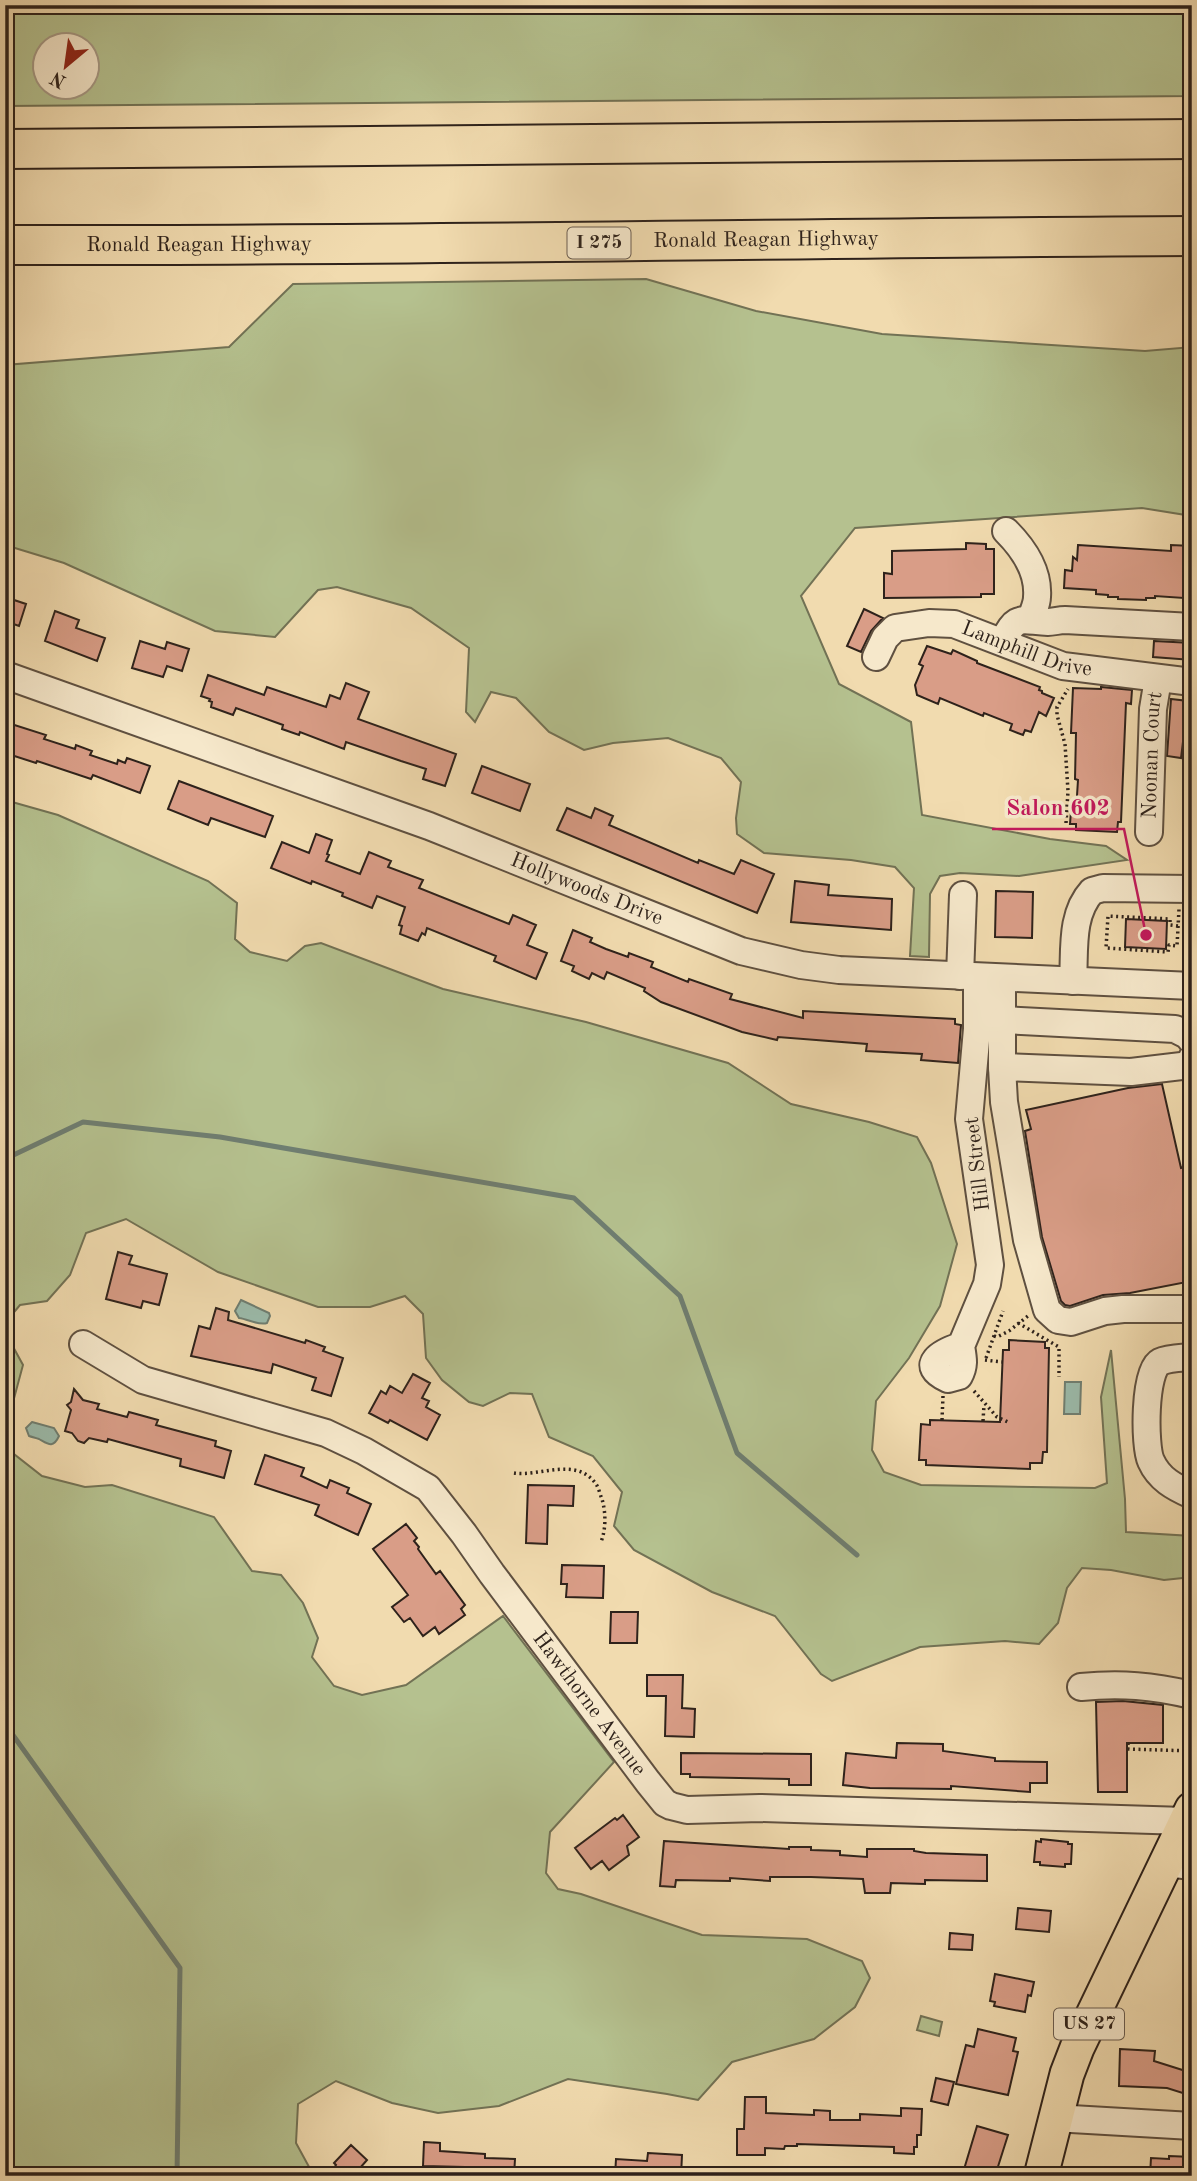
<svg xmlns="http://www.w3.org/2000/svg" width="1197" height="2181" viewBox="0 0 1197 2181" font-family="'Old Standard TT',serif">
  <rect width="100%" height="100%" fill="#f1dbaf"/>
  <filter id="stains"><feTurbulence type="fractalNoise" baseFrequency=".00286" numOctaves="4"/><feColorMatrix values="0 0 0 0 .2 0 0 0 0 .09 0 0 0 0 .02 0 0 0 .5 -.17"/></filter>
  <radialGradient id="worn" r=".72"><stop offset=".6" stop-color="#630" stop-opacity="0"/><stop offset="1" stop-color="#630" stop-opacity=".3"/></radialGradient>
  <path fill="#b5c18f" stroke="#727255" stroke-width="2" fill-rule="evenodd" d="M5,5H1192V96L5,106ZM46,46H88V88H46Z
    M646,279L756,311L882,334L1145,351L1192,347V516L1142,508L855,528L801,596L839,684L911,722L922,815L1050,839L1106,846L1127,860L1019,876L960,873L940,876L930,894L929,957L910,956L914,888L895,867L851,860L764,853L737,834L736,818L741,782L721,758L668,738L613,743L584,750L549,732L516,698L491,692L475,722L466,712L469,648L411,608L337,587L318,590L275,637L215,631L64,563L5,545V365L229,347L293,284Z
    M5,800L58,815L208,881L237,903L235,939L250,952L287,961L305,946L321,943L443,989L586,1022L728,1063L791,1104L869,1122L917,1137L931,1163L957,1244L940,1306L909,1358L876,1401L872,1450L884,1472L921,1485L1095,1488L1107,1483L1101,1397L1111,1350L1125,1499L1126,1532L1192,1536V1577L1164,1580L1111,1570L1082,1568L1067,1588L1058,1623L1039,1644L1005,1641L920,1647L832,1681L821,1674L775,1616L712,1592L634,1550L614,1526L622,1492L593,1456L549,1437L532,1394L510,1393L483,1406L469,1402L442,1380L426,1358L423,1314L405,1296L370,1307H318L218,1272L126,1219L86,1233L70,1275L47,1301L20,1305L5,1323Z
    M5,1332L23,1365L5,1432Z
    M5,1436L14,1454L42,1476L85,1487L112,1485L214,1517L252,1571L281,1575L303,1603L318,1638L312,1657L334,1686L362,1695L406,1685L503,1616L614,1762L550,1832L546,1873L558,1889L581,1894L702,1935L807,1939L862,1961L870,1978L855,2007L814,2039L732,2062L698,2100L667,2094L568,2079L499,2106L438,2113L392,2103L336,2081L298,2104L296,2143L314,2176H5Z
    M921,2016L942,2022L939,2036L917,2030Z"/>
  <path fill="#9bbbab" stroke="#6f7e71" stroke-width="2" d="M241,1300L269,1313L270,1316L267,1323C259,1326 248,1319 239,1318L235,1311Z
    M1065,1382H1081L1080,1414H1064Z
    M32,1422L54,1428L59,1436C53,1449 48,1444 39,1439C36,1438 32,1437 29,1436L26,1428Z"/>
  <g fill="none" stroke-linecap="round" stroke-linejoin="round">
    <path stroke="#6f7e71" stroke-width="5" d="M128,5L134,10
      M5,1159L83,1122L220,1137L574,1198L680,1296L737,1453L857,1555
      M5,1724L180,1968L177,2176"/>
  </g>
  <path fill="#d99d87" stroke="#2e221b" stroke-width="2" d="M966,543L986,544V549H994V594H981V597L884,598V573L892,574V551L966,549Z
    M1078,545L1171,551V545L1192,546V596L1184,595V598L1155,596V598H1146V600L1118,599V597H1108V595L1096,594V590L1064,588L1065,570L1072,571L1073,557L1077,560Z
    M5,597L26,604L19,626L5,621Z
    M864,609L883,618L871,631L861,652L847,646Z
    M55,611L79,620L76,628L105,638L97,661L45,641Z
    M140,641L165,649L167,642L189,649L182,671L167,666L163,677L132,668Z
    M1154,641L1192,643V660L1153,657Z
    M927,646L951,654L953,650L977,661V663L1040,687L1039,690L1042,691V693L1054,698L1046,716L1039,712L1031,732L1025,730L1023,735L1010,730L1012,724L984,713L983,716L940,698L938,704L917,695L915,685L923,666L919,664Z
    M208,675L264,695L267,687L326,707L330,695L340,699L346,683L369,692L358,719L456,754L445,786L423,779L426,769L401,761L346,742L344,749L300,732L299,735L282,729L283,725L236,708L233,715L211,707L212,702L209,701L210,699L201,696Z
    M1101,687L1132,690L1131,704L1126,703L1121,822H1118L1117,832L1076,830V824H1070L1071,811H1076L1078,780L1075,779L1076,733H1071L1073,688L1101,689Z
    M1171,699L1188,701L1181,758L1167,756Z
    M5,722L46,735L44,739L75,749L76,745L92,751L90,755L117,764L118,760L125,763L127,758L150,766L140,793L93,775L91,779L37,761L36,763L5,753Z
    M482,766L530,784L520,811L472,793Z
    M179,781L273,816L265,837L211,818L208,825L168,809Z
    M567,808L591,818L595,808L613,816L609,825L698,863L699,860L734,874L741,860L774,874L757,913L557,830Z
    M316,834L332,840L327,854L329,855L326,861L360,874L369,852L391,861L388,867L423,880L419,888L509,924L513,915L536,925L527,945L547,953L536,979L494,961L496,956L427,928L425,935L422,933L418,941L400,934L402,926L399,925L405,907L377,896L372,908L342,896L343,893L312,881L311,884L271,868L282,842L309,853Z
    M795,881L829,885L828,895L892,899L891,930L791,922Z
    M996,891L1033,892L1032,938L995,937Z
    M1126,919L1167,921L1166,949L1125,947Z
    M573,930L592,938L590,942L606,949L628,957L629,953L653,962L651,967L688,982L689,979L732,994L730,999L803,1018V1011L955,1019V1024L961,1025L958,1063L921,1060L922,1054L866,1051L867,1044L778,1037L777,1040L742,1032L661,1002L644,991L645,988L607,972L604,979L592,973L589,979L572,971L574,966L561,961Z
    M1162,1084L1181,1168L1185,1167L1190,1188L1186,1189L1192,1214V1281L1130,1293L1103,1295L1070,1306L1065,1305L1061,1301L1042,1237L1025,1131L1031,1129L1026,1110L1128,1088Z
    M118,1252L132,1256L129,1264L167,1274L159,1305L143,1301L141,1308L106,1299Z
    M216,1308L229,1312L228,1320L305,1343L306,1340L325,1347L323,1351L343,1358L331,1396L312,1390L316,1378L273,1364L271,1373L191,1356L199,1326L210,1329Z
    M1009,1340L1045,1342V1348H1049L1047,1452H1043L1042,1463H1030V1469L926,1465V1460H919L921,1424L930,1425V1420L1000,1422L1003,1350H1009Z
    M413,1374L430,1383L422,1398L429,1401L426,1407L440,1415L427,1440L390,1420L388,1423L369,1413L381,1391L386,1394L390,1386L402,1393Z
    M74,1389L83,1400L99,1404L97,1409L127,1417L129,1412L158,1420L156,1425L216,1441L215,1446L231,1451L224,1478L180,1466L181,1459L108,1439L107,1442L89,1438L84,1443L78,1441L72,1433L65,1431L71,1410L67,1405L71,1402Z
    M265,1455L304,1468L301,1476L327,1488L330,1480L349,1488L347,1493L371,1504L358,1535L315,1515L319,1505L255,1484Z
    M528,1485L574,1486L573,1506L548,1505L547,1544L526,1543Z
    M406,1524L417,1538L414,1541L419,1547L418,1549L436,1574L440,1571L465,1605L461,1609L465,1615L439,1634L435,1627L423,1636L410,1618L404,1622L392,1607L408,1595L373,1549Z
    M562,1565L604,1566L603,1598L566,1597L567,1584H561Z
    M611,1612H638L637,1643H610Z
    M647,1675H683L682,1708L695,1709L694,1737L665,1736L666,1696H647Z
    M1123,1701L1163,1705V1743H1127V1792H1098L1096,1702Z
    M897,1743L943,1744V1751L995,1758V1761L1047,1762V1783H1030V1792L951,1786V1789L870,1788L843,1785L846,1753L896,1758Z
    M681,1753L811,1754V1785H789V1779L690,1777V1774H681Z
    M623,1815L639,1837L627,1846L629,1855L609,1870L602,1861L591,1869L575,1848L615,1818L617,1820Z
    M1041,1839L1068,1842V1844H1072L1071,1864H1065V1867L1040,1865V1862H1034L1036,1841L1041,1842Z
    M664,1841L789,1849V1847H811V1850L840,1851V1855L867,1857V1849H914V1851L926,1853L987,1855V1881L925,1880V1884L891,1883L890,1893H865L863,1879L811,1877H770V1881L730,1878V1881L676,1880L675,1887L660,1886Z
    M1018,1908L1051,1911L1049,1932L1016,1929Z
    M950,1933L973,1935L972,1950L949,1949Z
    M995,1974L1034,1982L1031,1996L1028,1995L1025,2012L994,2006L995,2002L990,2001Z
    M978,2029L1016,2038L1013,2051L1018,2052L1008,2095L956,2084L966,2045L974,2047Z
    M1120,2049L1155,2051L1154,2061L1192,2073L1189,2095L1167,2088L1119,2086Z
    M936,2078L954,2082L948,2105L931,2101Z
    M745,2097H766V2113L814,2115V2110L830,2111V2120H860V2114L901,2116V2108L922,2109L921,2135H917V2147H914V2154L894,2153V2147L797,2144V2146H785L784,2149L765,2148V2155H737V2129H744Z
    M977,2126L1008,2135L995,2176H962Z
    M424,2142L440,2143V2151L485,2154V2158L515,2159L514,2176H464V2167L423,2166Z
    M351,2145L367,2160L353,2176H343L334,2168L336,2165L334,2163Z
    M648,2153L682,2155L681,2176H615L616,2159L647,2161Z
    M1169,2156L1192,2157V2176H1150L1151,2158L1169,2159Z"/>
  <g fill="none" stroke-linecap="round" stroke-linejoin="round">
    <defs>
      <g id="minor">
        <path d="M1006,531C1023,548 1039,571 1037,597C1037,604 1033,612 1031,619"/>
        <path d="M1003,642C1016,613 1021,621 1048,622C1053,622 1059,620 1065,620L1192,627"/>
        <path id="s1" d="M876,657L885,638L895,628L929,623L954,624L1063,666L1192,682"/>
        <path id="s2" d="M5,675L429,826L741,951L801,965L839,970L1192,986"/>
        <path id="s3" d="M1149,832L1153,709L1158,679"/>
        <path d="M960,976L963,895"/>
        <path d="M1002,978V1067L1004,1102L1027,1240L1047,1310L1058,1320L1071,1322L1105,1311L1123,1309H1192"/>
        <path d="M1073,981C1075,951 1070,915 1092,891L1103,888L1192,889"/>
        <path d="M1003,1020L1175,1029L1187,1035L1192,1041"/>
        <path d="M1002,1067L1131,1072L1190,1065L1192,1058"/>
        <path id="s4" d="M83,1344L143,1380L326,1433L364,1451L428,1488L464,1534L492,1574L648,1782L665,1803L671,1806L687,1810L760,1808L1185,1821"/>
        <path d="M961,1346C963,1358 965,1365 959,1376L948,1379C917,1365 942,1352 961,1346L987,1284L990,1265L969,1119L977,1029V977"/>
        <path d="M1192,1357C1182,1358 1168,1358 1160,1362C1144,1370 1144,1446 1151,1461C1159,1479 1174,1487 1192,1495"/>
        <path d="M1081,1687C1122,1683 1152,1686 1192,1695"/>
        <path d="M1166,1863L1192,1866"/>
        <path d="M1054,2118L1192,2126"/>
      </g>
      <path id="major" d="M1041,2176L1067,2074L1077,2048L1192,1809"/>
      <g id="highway">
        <path d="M5,149L1192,139"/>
        <path id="s5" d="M5,245C401,246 796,238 1192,236"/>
      </g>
    </defs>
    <use href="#minor" stroke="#5f5040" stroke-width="30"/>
    <use href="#major" stroke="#2e221b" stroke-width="37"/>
    <use href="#highway" stroke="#2e221b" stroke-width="42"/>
    <path stroke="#2e221b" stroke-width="3.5" stroke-dasharray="2 3.5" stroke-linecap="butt" d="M1066,823L1068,791L1065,744L1057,715V707L1068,689
      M1178,926L1170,925V919L1108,916L1106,948L1168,952L1169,945L1177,946L1179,909
      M1018,1323L1059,1347V1377
      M994,1336L997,1337L1009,1331L1028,1316
      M986,1358L1003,1311
      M985,1360L1002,1362
      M974,1391L997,1417L1008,1422
      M942,1420L943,1396
      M983,1421L984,1405
      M514,1473C540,1477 576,1456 596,1484C599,1488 600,1495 602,1499C606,1513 606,1529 601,1542
      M1128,1743V1749L1192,1751"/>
    <use href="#minor" stroke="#f6e8cb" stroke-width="26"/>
    <use href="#major" stroke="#f1dbaf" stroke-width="33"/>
    <use href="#highway" stroke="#f1dbaf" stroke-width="38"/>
  </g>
  <g text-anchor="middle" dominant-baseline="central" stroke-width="7" stroke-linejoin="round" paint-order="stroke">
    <g fill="#f6e8cb" stroke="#6a5d50" stroke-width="2">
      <rect x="567.5" y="227.5" width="63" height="31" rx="5"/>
      <rect x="1054" y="2008.5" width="70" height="31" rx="5"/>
    </g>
    <g font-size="19" font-weight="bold" fill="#2e221b">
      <text x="599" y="243">I 275</text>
      <text x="1089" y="2024">US 27</text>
    </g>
    <g font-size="21" fill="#2e221b" stroke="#f6e8cb">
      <text stroke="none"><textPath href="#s5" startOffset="761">Ronald Reagan Highway</textPath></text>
      <text stroke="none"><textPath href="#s5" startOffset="194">Ronald Reagan Highway</textPath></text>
      <text stroke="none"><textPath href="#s1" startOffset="172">Lamphill Drive</textPath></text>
      <text stroke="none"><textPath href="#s3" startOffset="77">Noonan Court</textPath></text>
      <text stroke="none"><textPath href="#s2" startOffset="620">Hollywoods Drive</textPath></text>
      <text transform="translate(978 1164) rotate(-97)">Hill Street</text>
      <text stroke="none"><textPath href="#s4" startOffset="646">Hawthorne Avenue</textPath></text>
    </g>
  </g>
  <path fill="none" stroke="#c2185b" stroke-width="2.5" d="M1146 935L1124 829H992"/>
  <circle fill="#c2185b" stroke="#f6e8cb" stroke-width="2.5" cx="1146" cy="935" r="7"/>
  <g font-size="23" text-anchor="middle" font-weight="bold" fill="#c2185b" stroke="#f6e8cb" stroke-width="7" stroke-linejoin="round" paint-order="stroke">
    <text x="1058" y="815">Salon 602</text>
  </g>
  <rect width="1197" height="2181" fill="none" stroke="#f1dbaf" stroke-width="28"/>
  <rect x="7" y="7" width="1183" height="2167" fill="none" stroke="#2e221b" stroke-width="3.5"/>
  <rect x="14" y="14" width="1169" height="2153" fill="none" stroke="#2e221b" stroke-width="2"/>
  <g transform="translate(66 66) rotate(209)"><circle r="33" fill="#f6e8cb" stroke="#a69985" stroke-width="2"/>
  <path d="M0-5L12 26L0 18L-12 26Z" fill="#8f2418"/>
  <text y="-10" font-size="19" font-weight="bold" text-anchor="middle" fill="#2e221b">N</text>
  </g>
  <rect width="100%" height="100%" filter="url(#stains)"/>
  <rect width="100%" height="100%" fill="url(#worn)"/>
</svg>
